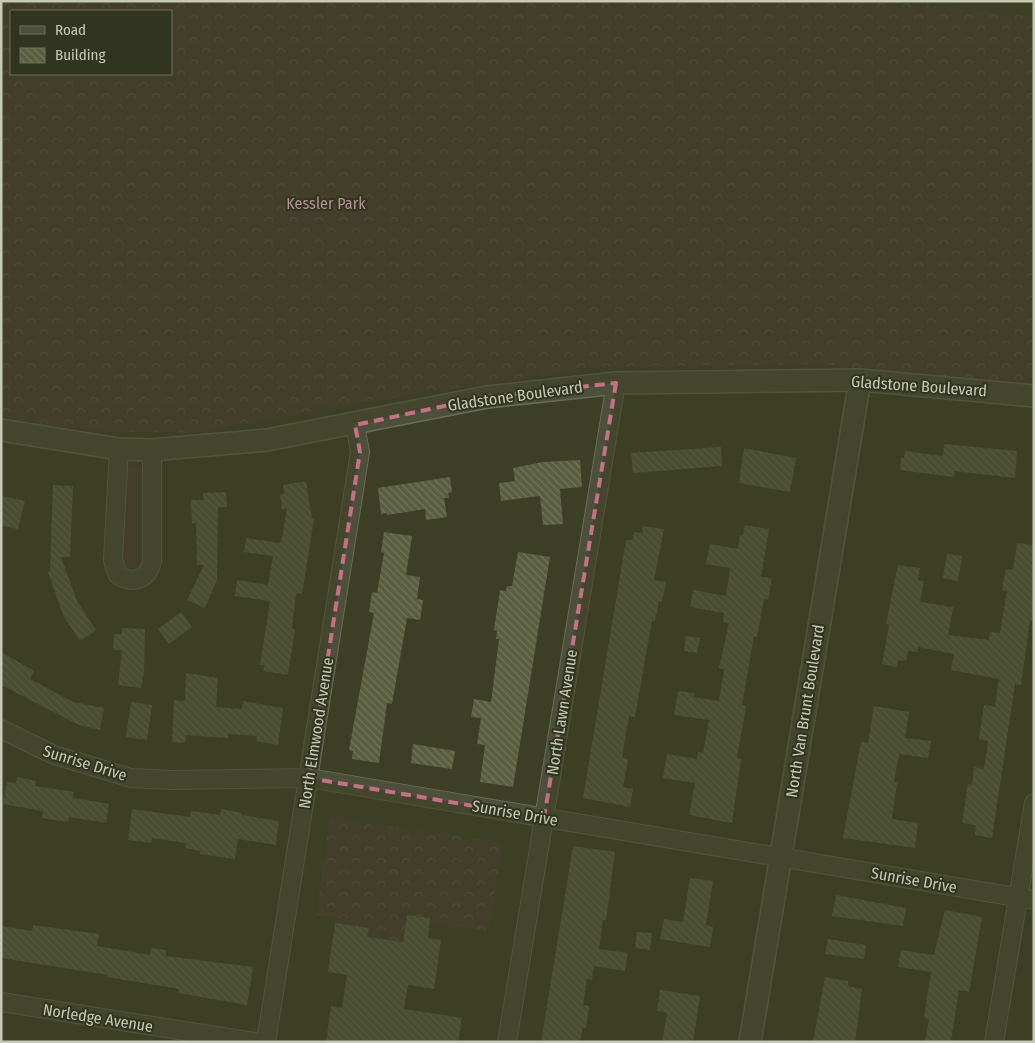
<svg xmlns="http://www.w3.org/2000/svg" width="1035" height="1043" viewBox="0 0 1035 1043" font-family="'Fira Sans Condensed',sans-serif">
  <defs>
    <pattern id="forest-crowns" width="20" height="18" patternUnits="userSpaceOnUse" patternTransform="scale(1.25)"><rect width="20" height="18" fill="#493d2f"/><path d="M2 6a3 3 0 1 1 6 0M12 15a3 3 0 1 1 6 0" fill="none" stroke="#62584b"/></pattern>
    <pattern id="building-back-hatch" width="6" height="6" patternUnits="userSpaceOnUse" patternTransform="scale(1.25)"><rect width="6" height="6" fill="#5a5e41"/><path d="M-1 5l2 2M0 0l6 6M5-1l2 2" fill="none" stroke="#70745a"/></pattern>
  </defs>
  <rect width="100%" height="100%" fill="#3c3f25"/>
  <path fill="#493d2f" d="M132,465L144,468V561C136,570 129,570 120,563L127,469Z"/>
  <path fill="url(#forest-crowns)" fill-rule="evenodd" d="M1,1H891L1034,17V388L825,364L598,367L337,406L192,433L98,431L44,425L1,416ZM11,11H171V74H11Z
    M330,817L503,843L489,931L430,922V918L407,915L403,942L367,937L369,929L335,923V918L316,915Z"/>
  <path fill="url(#building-back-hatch)" d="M944,444L1017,451L1015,478L955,471L954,477L900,470L901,458H904L905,451L943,456Z
    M721,447L722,466L633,473L631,453Z
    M744,448L796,458L790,492L739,483Z
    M580,460L582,487L560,489L563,524L543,525L540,496L501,501L499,483L515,481L513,468L543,462Z
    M450,477L452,492L448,493L449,498H444L447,517L426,520L425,509L387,515V513L381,514L378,488Z
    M306,481L312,518L314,519L302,594L296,593L292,629H295L288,675L263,671L265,665H260L270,601L235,596L237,580L268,585L273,556L244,552L246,538L281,543L287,508L282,509L280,494H284L283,485Z
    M53,485L73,486L70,557H61L77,601L96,630L80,641L63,615L48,572L50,571Z
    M226,492L227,507H218L217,580L205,608L187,600L204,565H197L196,523H192L191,500H204L203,493Z
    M3,496L25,501L18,529L1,526Z
    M745,525L769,529L761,577L772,578L768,600L764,599L757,637L754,636L742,705L746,706L737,758L741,759L732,823L689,815L695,783L663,778L667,754L697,759L698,752L703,753L709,720L674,715L678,691L694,693V697L719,701L724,669L719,668L729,623L723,622L724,613L690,607L693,590L726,596L730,568L706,564L710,544L738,549L740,535H743Z
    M642,526L664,529L654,580L666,582L662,602L659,601L655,621H652L635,717L629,716L622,758L628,759L623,787L633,789L630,807L583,798L626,540H632L634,532L643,533Z
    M384,532L412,536L406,575L420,577L417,599L423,600L420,620L407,618L392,704L387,703L379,763L352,759L353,751L349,750L374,613L369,612L372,592L377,593L384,553L381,552Z
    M1017,543L1034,545V622L1030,621L1021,685L1015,684L992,838L975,835L976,825L962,823L968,784L972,785L974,767L984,769L988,741L979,739L984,705L995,707L999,679L951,670L954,654L918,647V652L908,651L906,661L898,660L897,667L882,664L889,625L886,624L898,565L920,568L918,580L924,581L920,602L953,607L948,635L989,640L990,632L1000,633L1007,591L1002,590L1006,569L1013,570Z
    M518,552L550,557L513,787L480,782L485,745L477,744L481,718L471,717L474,699L491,702L499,639H496L497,631L494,630L500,590L506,591L507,586H512Z
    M947,554L962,556L958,581L943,578Z
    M181,612L192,627L169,644L158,629Z
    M122,628L145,629L144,673L141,688L118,685L122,650H113L114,634H122Z
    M686,636L700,638L697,653L684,651Z
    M1,652L34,671L30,679L73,702L104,708L100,730L79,725L1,685Z
    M186,673L218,678L216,707L242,709L243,701L283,708L278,745L256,741L257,736L228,734V738L186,735L185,743L172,742L174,700L185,701Z
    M131,702L152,705L147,740L126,737Z
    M874,706L909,712L905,738L931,741L928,758L899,754L894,782L897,783L892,819L918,823L915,848L843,838L861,742L868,743Z
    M413,744L455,751L452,769L411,763Z
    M17,777L36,781L35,786L74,792L73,798L109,804L106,823L69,817L68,822L42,818L43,811L3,804L7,782L16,783Z
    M132,809L190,817L191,811L220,815L221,809L242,813V815L279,821L276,845L238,839L235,859L200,854L201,851L185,848L186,843L152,838L151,843L128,840Z
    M573,846L615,852L606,920H603L599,949L628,953L625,971L594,966L592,980L587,979L583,1005L589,1006L586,1028L583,1027L580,1042H541Z
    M690,878L713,881L706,925L713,927L710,947L660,939L664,919L683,922Z
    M836,895L906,908L903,926L832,916Z
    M945,910L982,917L969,992L959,990L951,1042H925L929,1019L924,1018L931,972L898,967L901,950L934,955Z
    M407,915L430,918L428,938L441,940L434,989L408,985L404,1009L462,1018L458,1042H326L331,1006L342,1008L347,975L328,972L335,923L369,928L367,937L403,942Z
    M33,925L99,934L97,946L150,955L151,948L166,950V956L253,967L247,1005L178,993L179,989L107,977L108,975L1,958V926L32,931Z
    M637,932L652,933L650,950L635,948Z
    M828,939L866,945L864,959L825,954Z
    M825,977L848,981V986L862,989L855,1042H813Z
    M660,990L700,996L693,1042H662L667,1013L657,1011Z"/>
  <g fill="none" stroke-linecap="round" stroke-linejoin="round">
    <defs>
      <path id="minor" d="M119,449L113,560L118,575C133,585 148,579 152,562V450
        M1,729L54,755L131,778L172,780L309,778L1034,900
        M1,1002L254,1042
        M266,1042L360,452L355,425
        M507,1042L616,383
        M994,1042L1034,803"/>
      <path id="tertiary" d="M1,430L119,449L152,450L267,440L487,397L616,383L860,380L1034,396
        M750,1042L860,380"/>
    </defs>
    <use href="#minor" stroke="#696d57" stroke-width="20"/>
    <use href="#tertiary" stroke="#696d57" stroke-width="24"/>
    <use href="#minor" stroke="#4c4f39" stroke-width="18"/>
    <use href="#tertiary" stroke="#4c4f39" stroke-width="21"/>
  </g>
  <path d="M0 0H1035V1043H0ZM616,383L544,818L309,778L360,452L355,425L487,397Z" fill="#3c3f25" fill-opacity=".55" fill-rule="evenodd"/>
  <path fill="none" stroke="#c47188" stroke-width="4" stroke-dasharray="10 6" stroke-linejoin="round" d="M616,383L544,818L309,778L360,452L355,425L487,397Z"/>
  <g text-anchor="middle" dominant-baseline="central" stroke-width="4" stroke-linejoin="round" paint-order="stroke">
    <g font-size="16" fill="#b49298" stroke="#31341e">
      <text x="326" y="203">Kessler Park</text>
    </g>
    <g font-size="16" fill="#c6cab5" stroke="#31341e">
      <text transform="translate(919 386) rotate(4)">Gladstone Boulevard</text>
      <text transform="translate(515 396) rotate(-8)">Gladstone Boulevard</text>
      <text transform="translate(805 711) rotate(-81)">North Van Brunt Boulevard</text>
      <text transform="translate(562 712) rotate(-81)">North Lawn Avenue</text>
      <text transform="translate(316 733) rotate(-81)">North Elmwood Avenue</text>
      <text transform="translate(85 763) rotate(17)">Sunrise Drive</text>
      <text transform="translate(515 813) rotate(10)">Sunrise Drive</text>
      <text transform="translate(914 880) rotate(10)">Sunrise Drive</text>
      <text transform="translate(98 1018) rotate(9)">Norledge Avenue</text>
    </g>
  </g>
  <rect width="1035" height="1043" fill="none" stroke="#c6cab5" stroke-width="5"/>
  <rect x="10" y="10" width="162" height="65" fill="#31341e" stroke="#6d705a"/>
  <rect x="20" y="26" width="25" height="8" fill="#4c4f39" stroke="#6d705a"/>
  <text x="55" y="35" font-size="15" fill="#c6cab5">Road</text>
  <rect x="20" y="48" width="25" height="15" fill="url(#building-back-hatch)" stroke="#6d705a"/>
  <text x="55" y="60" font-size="15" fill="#c6cab5">Building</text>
</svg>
